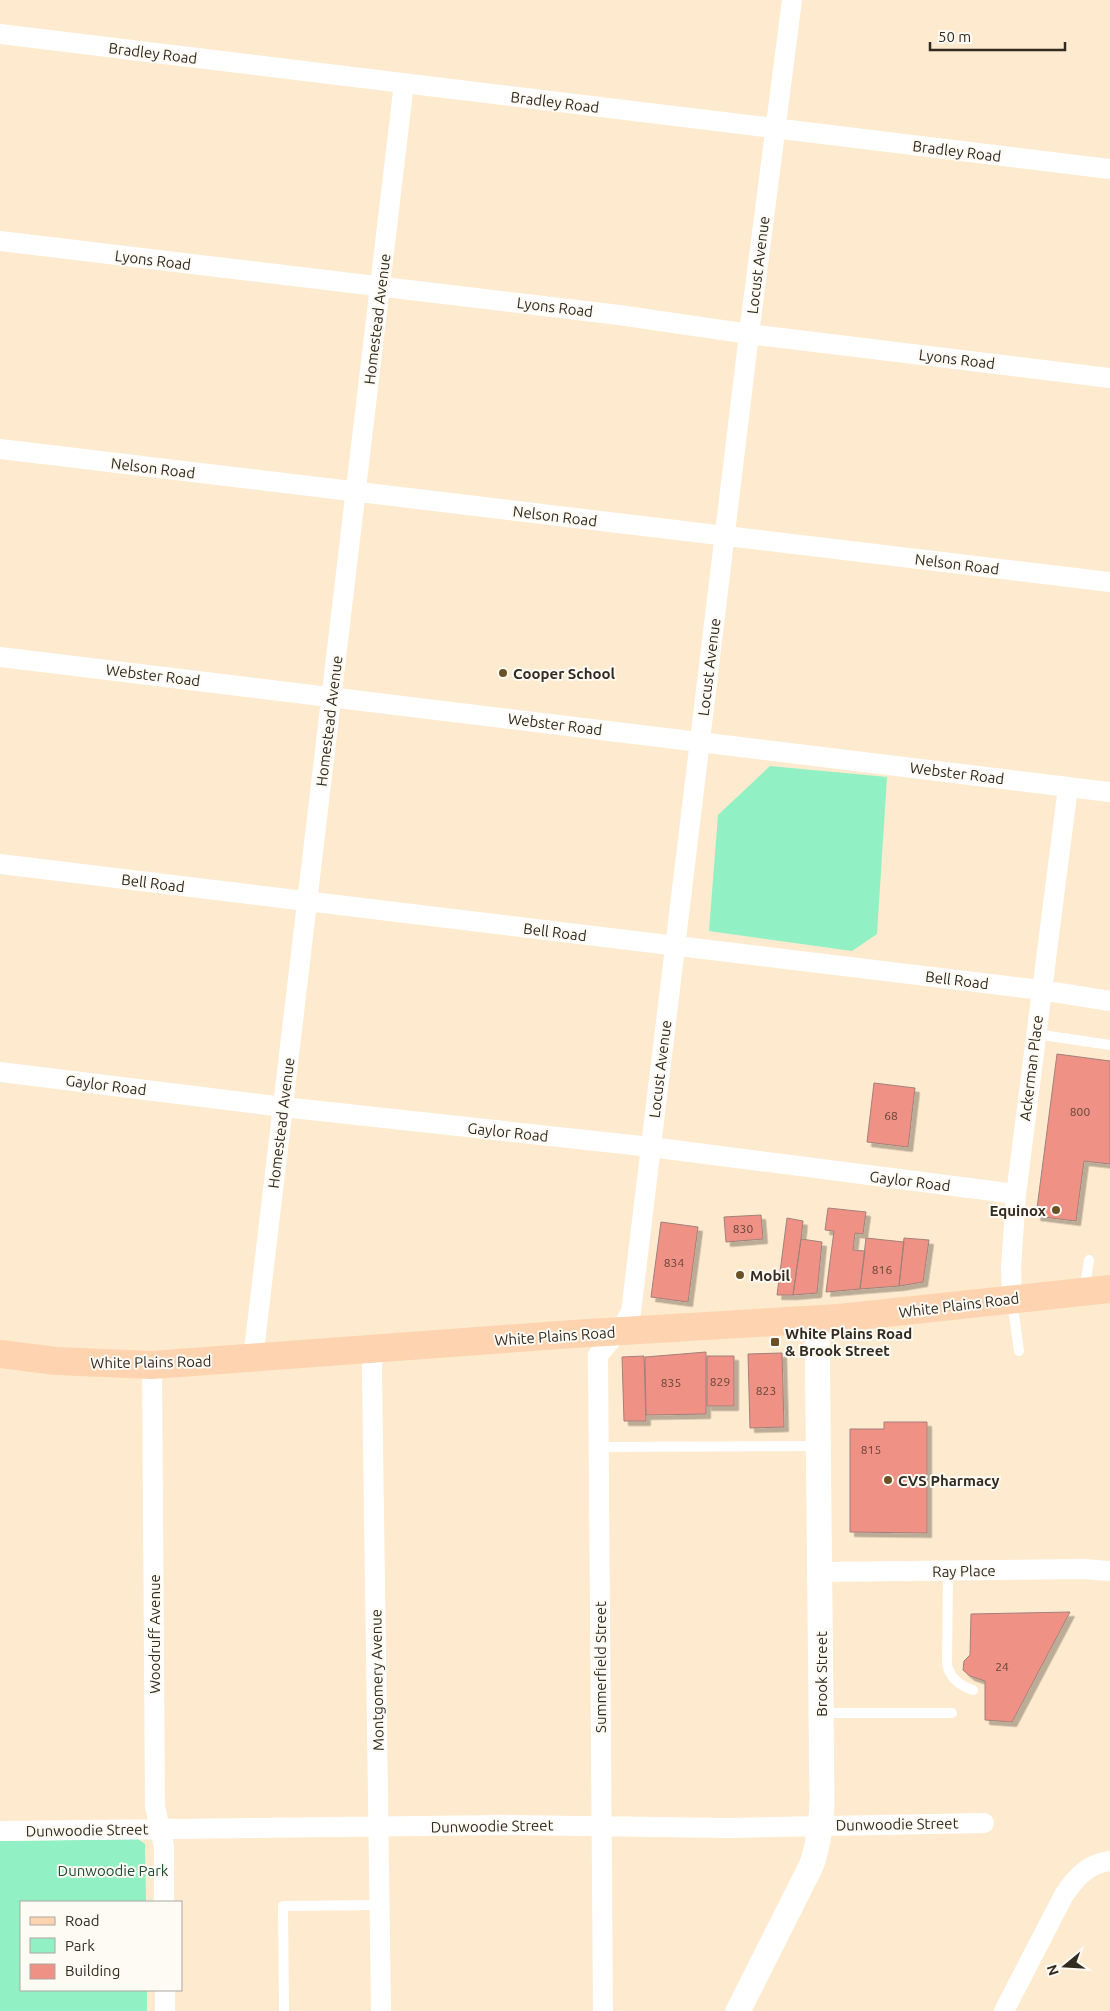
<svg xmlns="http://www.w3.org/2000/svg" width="1110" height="2011" viewBox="0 0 1110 2011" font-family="Ubuntu,sans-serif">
  <defs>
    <filter id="shadow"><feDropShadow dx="4.5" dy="4.5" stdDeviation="0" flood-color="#0004"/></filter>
  </defs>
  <rect width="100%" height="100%" fill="#feeace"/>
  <path fill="#91f1c4" d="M770,766L887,777L877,934L852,951L709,931L718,815Z
    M138,1839L145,1844L146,1902H21V1990H147V2011H0V1841Z"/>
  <path fill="#ef9185" stroke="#a2807b" filter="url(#shadow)" d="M1057,1054L1110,1061V1164L1084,1161L1076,1221L1036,1216Z
    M874,1083L915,1088L908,1147L867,1142Z
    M828,1208L866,1212L863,1234L855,1233L853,1250L865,1251L860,1289L826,1292L834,1231L825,1230Z
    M761,1215L763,1239L726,1242L724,1217Z
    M787,1218L803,1221L801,1239L793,1295H777Z
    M661,1222L698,1227L688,1302L651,1297Z
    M866,1238L904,1242L899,1286L860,1289Z
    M904,1238L929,1240L923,1282L899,1286Z
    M801,1239L822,1242L817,1293L793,1295Z
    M706,1352V1414L646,1415L645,1357Z
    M782,1353L784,1427L750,1428L748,1354Z
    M644,1356L646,1421H624L622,1357Z
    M707,1356H734V1406H707Z
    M884,1422H927V1533L850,1532V1429H884Z
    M1070,1612L1012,1722L985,1720V1681L970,1676L963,1670L964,1661L970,1655L971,1614Z"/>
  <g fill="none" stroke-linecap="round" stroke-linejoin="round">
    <path stroke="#fff" stroke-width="10" d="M1036,1034L1110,1045
      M1084,1291L1089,1260
      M1012,1300L1019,1351
      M599,1447L818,1446
      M948,1571L947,1665C951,1679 959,1685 973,1690
      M822,1713H952
      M284,2011L283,1906L380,1905"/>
    <path stroke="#fff" stroke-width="20" d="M0,34L1110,169
      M0,241L619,315L749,334L1110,378
      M0,449L1110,582
      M0,657L1110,792
      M0,864L1041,990L1110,1001
      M0,1072L283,1107L651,1147L1016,1194
      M1012,1299L1011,1268L1016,1194L1068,787
      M373,1350L372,1372L381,2011
      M253,1359L404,83
      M152,1365L155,1807L164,1846V1902
      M820,1572L1084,1569L1108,1571
      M0,1831L500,1825L729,1828L984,1823
      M165,1990V2011
      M603,2011L598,1355L619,1331L631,1312L749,334L792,0
      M1004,2011L1064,1895C1076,1877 1088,1864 1110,1861"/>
    <path stroke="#fff" stroke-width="25" d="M738,2011L811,1866C819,1845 821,1824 822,1802L817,1319"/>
    <path stroke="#fed3af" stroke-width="28" d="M0,1354L56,1361L152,1365L573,1334L839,1318L1110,1289"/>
  </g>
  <g fill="#6b5123" stroke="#fefaf4" stroke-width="2">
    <circle cx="503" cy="673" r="5"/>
    <circle cx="1056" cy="1210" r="5"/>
    <circle cx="740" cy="1275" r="5"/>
    <rect x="770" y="1337" width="10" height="10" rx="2.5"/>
    <circle cx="888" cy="1480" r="5"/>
  </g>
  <g text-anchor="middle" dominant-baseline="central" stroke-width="4" stroke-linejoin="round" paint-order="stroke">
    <g font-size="12" fill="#614439">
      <text x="1080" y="1111">800</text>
      <text x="891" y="1115">68</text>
      <text x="743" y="1228">830</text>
      <text x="674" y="1262">834</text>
      <text x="882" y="1269">816</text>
      <text x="720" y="1381">829</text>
      <text x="671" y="1382">835</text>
      <text x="766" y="1390">823</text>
      <text x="871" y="1449">815</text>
      <text x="1002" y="1666">24</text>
    </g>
    <g font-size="15" fill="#322b20" stroke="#fefaf4">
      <text transform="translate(153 53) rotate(7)">Bradley Road</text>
      <text transform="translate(555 102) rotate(7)">Bradley Road</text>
      <text transform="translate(957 151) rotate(7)">Bradley Road</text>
      <text transform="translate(153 260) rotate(7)">Lyons Road</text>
      <text transform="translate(758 265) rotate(-83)">Locust Avenue</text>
      <text transform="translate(555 307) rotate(7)">Lyons Road</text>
      <text transform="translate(377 319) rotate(-83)">Homestead Avenue</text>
      <text transform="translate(957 359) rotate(7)">Lyons Road</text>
      <text transform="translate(153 468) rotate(7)">Nelson Road</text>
      <text transform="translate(555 516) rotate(7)">Nelson Road</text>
      <text transform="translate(957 564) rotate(7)">Nelson Road</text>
      <text transform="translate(709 667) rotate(-83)">Locust Avenue</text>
      <text transform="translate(153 675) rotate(7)">Webster Road</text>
      <text transform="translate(329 721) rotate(-83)">Homestead Avenue</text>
      <text transform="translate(555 724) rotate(7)">Webster Road</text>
      <text transform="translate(957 773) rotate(7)">Webster Road</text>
      <text transform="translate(153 883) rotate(7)">Bell Road</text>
      <text transform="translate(555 932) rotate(7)">Bell Road</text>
      <text transform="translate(957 980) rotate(7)">Bell Road</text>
      <text transform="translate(1031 1068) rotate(-83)">Ackerman Place</text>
      <text transform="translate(660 1069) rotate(-83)">Locust Avenue</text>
      <text transform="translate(106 1085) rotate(7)">Gaylor Road</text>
      <text transform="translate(281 1123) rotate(-83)">Homestead Avenue</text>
      <text transform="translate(508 1132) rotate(6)">Gaylor Road</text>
      <text transform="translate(910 1181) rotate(7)">Gaylor Road</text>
      <text transform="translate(959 1305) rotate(-7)">White Plains Road</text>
      <text transform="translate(555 1336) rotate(-4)">White Plains Road</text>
      <text transform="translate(151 1362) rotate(-1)">White Plains Road</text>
      <text transform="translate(964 1571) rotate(-1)">Ray Place</text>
      <text transform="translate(154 1634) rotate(-90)">Woodruff Avenue</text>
      <text transform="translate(600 1667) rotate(-90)">Summerfield Street</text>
      <text transform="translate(821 1674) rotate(-90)">Brook Street</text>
      <text transform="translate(377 1680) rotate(-91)">Montgomery Avenue</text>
      <text transform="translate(897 1824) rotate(-1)">Dunwoodie Street</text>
      <text transform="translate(492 1826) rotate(-1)">Dunwoodie Street</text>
      <text transform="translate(87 1830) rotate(-1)">Dunwoodie Street</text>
    </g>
    <g font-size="15" font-weight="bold" fill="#322b20" stroke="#fefaf4" text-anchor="start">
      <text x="513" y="673">Cooper School</text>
      <text x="1046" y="1210" text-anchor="end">Equinox</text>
      <text x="750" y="1275">Mobil</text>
      <text x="785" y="1333">White Plains Road<tspan x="785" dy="17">&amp; Brook Street</tspan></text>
      <text x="898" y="1480">CVS Pharmacy</text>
    </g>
    <g font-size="15" fill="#1d4936" stroke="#fefaf4">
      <text x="113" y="1870">Dunwoodie Park</text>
    </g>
  </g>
  <rect x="20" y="1901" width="162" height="90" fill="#fefaf4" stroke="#aca79f"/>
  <rect x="30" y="1917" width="25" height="8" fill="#fed3af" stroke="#aca79f"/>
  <text x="65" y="1926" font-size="15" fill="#322b20">Road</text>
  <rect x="30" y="1938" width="25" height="15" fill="#91f1c4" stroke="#aca79f"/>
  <text x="65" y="1951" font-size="15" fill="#322b20">Park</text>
  <rect x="30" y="1964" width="25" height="15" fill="#ef9185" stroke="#aca79f"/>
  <text x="65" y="1976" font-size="15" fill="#322b20">Building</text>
  <g transform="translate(1065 1966) rotate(252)" stroke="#fefaf4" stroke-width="4" paint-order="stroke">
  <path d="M0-4L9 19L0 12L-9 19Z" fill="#322b20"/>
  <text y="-8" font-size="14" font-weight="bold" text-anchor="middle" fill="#322b20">N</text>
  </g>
  <path d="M930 42v8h135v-8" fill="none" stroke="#322b20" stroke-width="2.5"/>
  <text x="938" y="42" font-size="15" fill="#322b20" stroke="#fefaf4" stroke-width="4" paint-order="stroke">50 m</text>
</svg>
